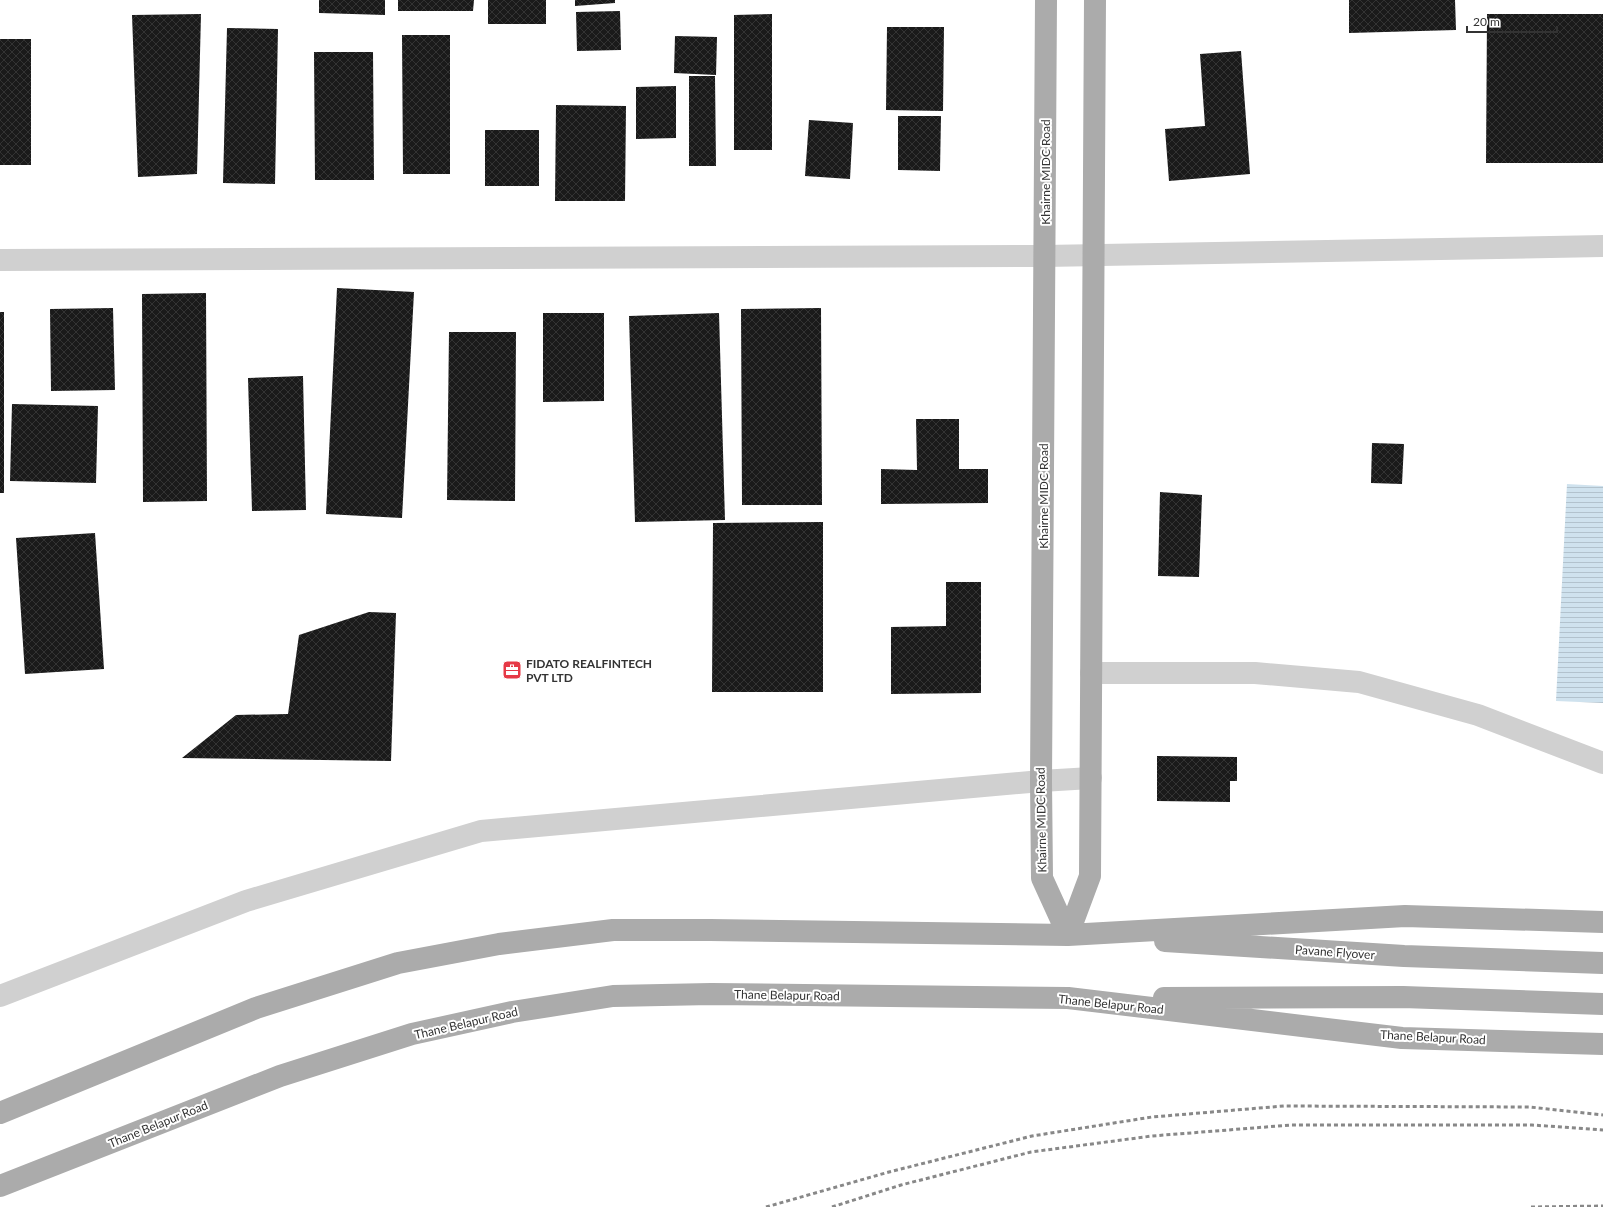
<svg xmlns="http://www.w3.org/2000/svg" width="1603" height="1207" viewBox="0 0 1603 1207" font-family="Lato,sans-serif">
  <defs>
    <pattern id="water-rules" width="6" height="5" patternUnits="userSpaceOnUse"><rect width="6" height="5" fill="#cfe2ee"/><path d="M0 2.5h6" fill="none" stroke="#b2c2cd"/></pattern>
    <pattern id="building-cross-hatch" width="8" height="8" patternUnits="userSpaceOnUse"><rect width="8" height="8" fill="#1a1a1a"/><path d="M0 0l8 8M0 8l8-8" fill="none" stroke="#333"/></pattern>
  </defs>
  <rect width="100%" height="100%" fill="#fff"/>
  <path fill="url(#water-rules)" d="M1567,484L1603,486V703L1556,701Z"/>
  <path fill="url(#building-cross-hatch)" d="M319,0H385V15L319,13Z
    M398,0H474L473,11H398Z
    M488,0H546V24H488Z
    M575,0H615V3L575,6Z
    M1349,0H1455L1456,30L1349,33Z
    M620,11L621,50L577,51L576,12Z
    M201,14L197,174L138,177L132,15Z
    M772,14V150H734V15Z
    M1487,14H1603V163H1486Z
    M887,27H944L943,111L886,110Z
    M227,28L278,29L275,184L223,183Z
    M402,35H450V174H403Z
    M675,36L717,37L716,75L674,73Z
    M0,39H31V165H0Z
    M1241,51L1250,174L1169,181L1165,129L1205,126L1200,54Z
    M314,52H373L374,180H315Z
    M689,76H715L716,166H689Z
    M676,86V138L636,139V87Z
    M556,105L626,106L625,201H555Z
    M898,116H941L940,171L898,170Z
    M809,120L853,123L850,179L805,176Z
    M485,130H539V186H485Z
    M337,288L414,292L402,518L326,514Z
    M206,293L207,501L143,502L142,294Z
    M113,308L115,390L51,391L50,309Z
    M821,308L822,505H742L741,309Z
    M0,312H4V493H0Z
    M543,313H604V401L543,402Z
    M719,313L725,520L635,522L629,316Z
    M449,332H516L515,501L447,500Z
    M303,376L306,510L252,511L248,378Z
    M12,404L98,406L96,483L10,481Z
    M916,419H959V469H988V503L881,504V469L917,470Z
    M1372,443L1404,444L1402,484L1371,483Z
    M1160,492L1202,495L1199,577L1158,576Z
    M823,522V692H712L713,523Z
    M95,533L104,669L25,674L16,538Z
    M946,582H981V693L891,694V627L946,626Z
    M369,612L396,613L391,761L182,758L236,715L288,714L299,635Z
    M1157,756L1237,757V781H1230V802L1157,801Z"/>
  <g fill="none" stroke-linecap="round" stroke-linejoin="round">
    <path stroke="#d0d0d0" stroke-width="22" d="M0,260L1044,256L1603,246
      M1091,673H1255L1359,682L1478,715L1603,763
      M0,996L246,901L481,831L1041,781L1091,778"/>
    <path stroke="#ababab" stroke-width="22" d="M1046,0L1041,781L1042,878L1068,935
      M1068,935L1090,876L1095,0
      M1165,941L1404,956L1603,963
      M1164,998L1403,997L1603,1004
      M0,1113L256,1008L398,963L499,944L613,930H710L1068,935L1405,916L1603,922
      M0,1186L280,1076L412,1034L512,1012L613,996L711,994L1068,998L1402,1038L1603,1044"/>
    <path stroke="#888" stroke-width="3" stroke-dasharray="4 3" stroke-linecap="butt" d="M766,1207L889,1172L1032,1136L1152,1117L1284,1106L1530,1107L1603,1115
      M832,1207L901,1185L1031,1152L1152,1136L1291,1125H1532L1603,1130
      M1531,1207L1603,1206"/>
  </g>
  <defs>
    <symbol id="office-square" viewBox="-11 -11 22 22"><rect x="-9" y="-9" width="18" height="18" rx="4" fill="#e63946" stroke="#fff"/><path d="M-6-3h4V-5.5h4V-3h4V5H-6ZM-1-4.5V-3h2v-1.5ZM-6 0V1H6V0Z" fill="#fff"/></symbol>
  </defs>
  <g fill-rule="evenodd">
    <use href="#office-square" x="501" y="659" width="22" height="22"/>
  </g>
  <g text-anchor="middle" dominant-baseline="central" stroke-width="4" stroke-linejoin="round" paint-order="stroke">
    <g font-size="12" fill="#333" stroke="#fff">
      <text transform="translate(1045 172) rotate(-90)">Khairne MIDC Road</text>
      <text transform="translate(1043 496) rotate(-90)">Khairne MIDC Road</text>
      <text transform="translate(1041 820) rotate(-91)">Khairne MIDC Road</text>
      <text transform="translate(1335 952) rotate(4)">Pavane Flyover</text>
      <text transform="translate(787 995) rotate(1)">Thane Belapur Road</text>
      <text transform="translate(1111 1004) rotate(6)">Thane Belapur Road</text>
      <text transform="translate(466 1023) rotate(-13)">Thane Belapur Road</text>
      <text transform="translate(1433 1037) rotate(3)">Thane Belapur Road</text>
      <text transform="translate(158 1124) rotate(-22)">Thane Belapur Road</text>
    </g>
    <g font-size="12" font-weight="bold" fill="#333" stroke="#fff" text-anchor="start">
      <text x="526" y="663">FIDATO REALFINTECH<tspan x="526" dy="14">PVT LTD</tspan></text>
    </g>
  </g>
  <path d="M1467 26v6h90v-6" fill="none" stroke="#333333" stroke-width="2"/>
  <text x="1473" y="26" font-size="12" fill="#333333" stroke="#ffffff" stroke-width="3" paint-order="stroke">20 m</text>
</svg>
